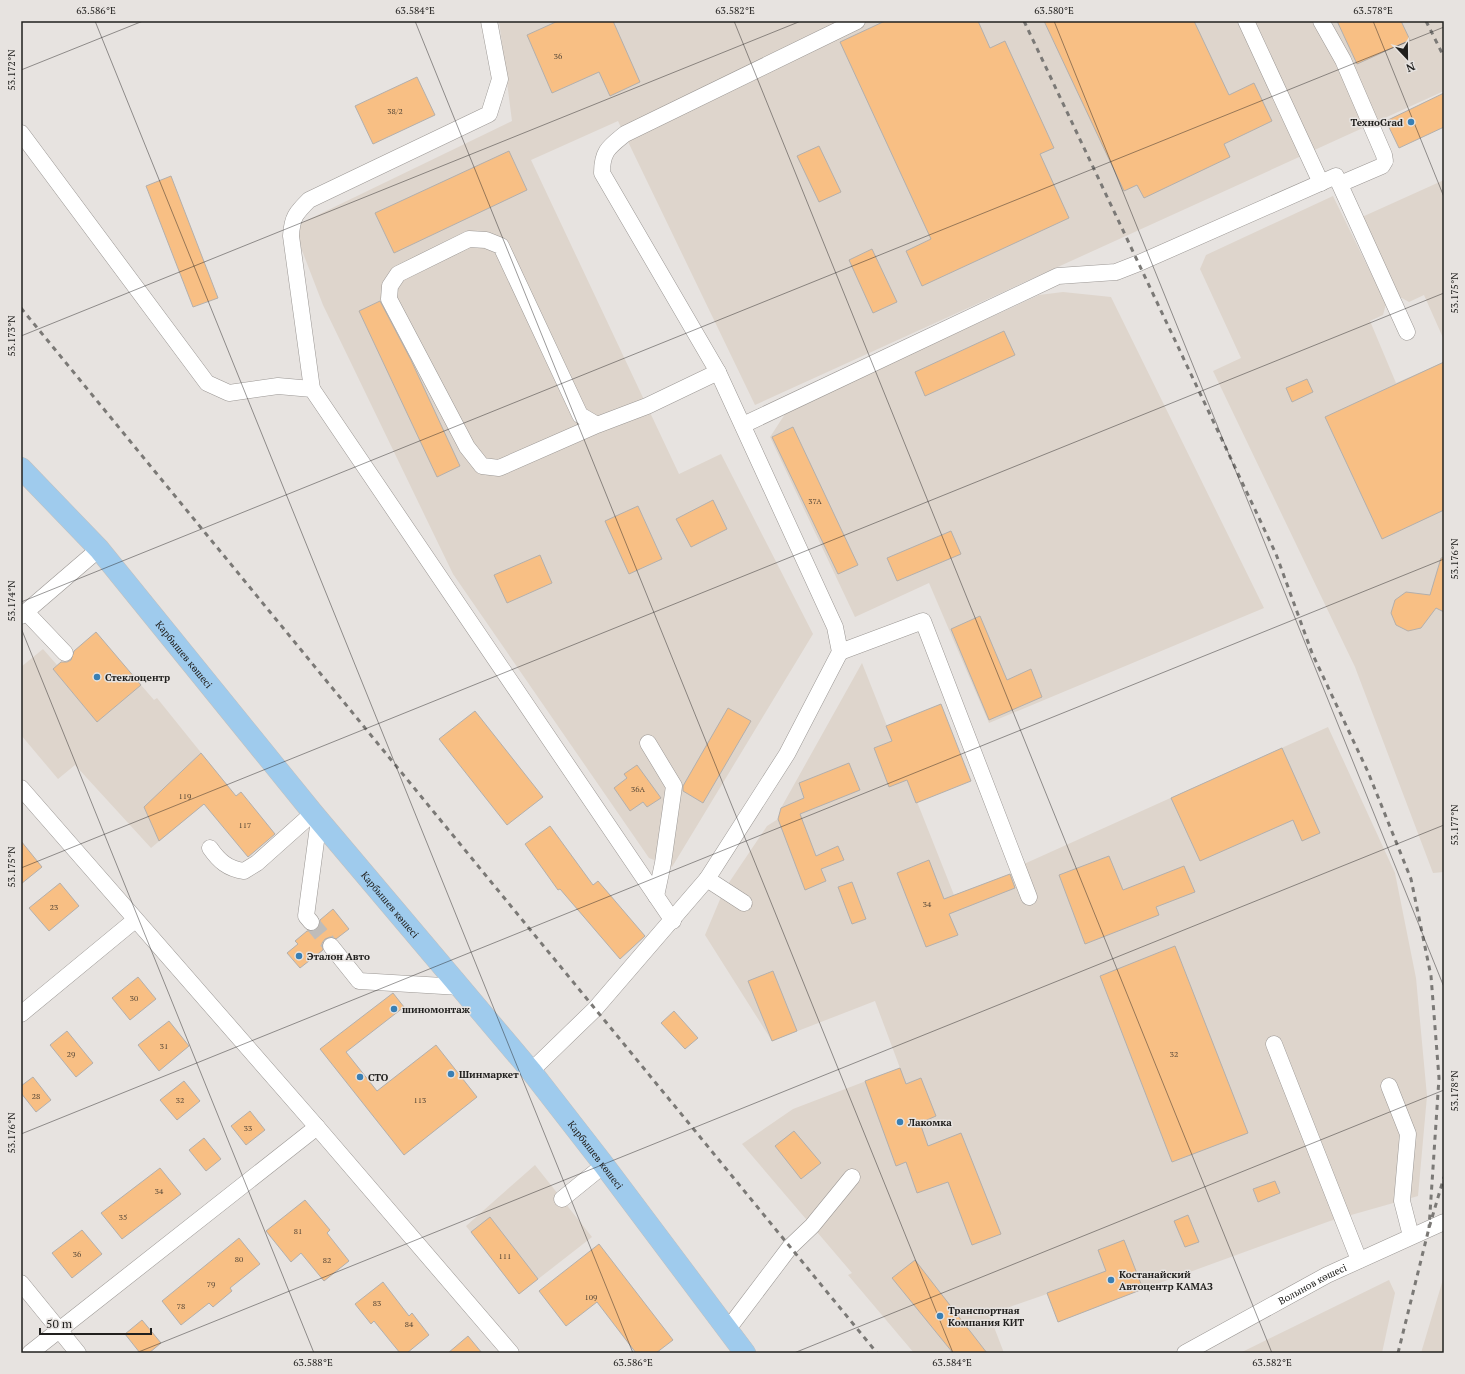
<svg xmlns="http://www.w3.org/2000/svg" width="1465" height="1374" viewBox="0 0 1465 1374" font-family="'PT Serif',serif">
  <rect width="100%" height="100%" fill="#e7e3e0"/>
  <path fill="#ded5cc" d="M499,21H1444V91L755,405L618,121L531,160L679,474L721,454L813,634L672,867L649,858L453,574L323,305L293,227L512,121Z
    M1444,180V340L1424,295L1409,302L1400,297L1362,217Z
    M1333,196L1386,304L1383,315L1370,321L1396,383L1444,362V872L1433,873L1355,667L1213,371L1241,358L1200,269L1206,255Z
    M1063,292L1111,297L1264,608L989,723L929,583L855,617L770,437L787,411L1039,295Z
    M43,649L57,665L53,669L97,722L141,685L154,700L157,698L227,785L151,848L75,765L58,779L21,735V667Z
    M862,663L954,895L1010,874L1024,864L1328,727L1395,873L1416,978L1427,1096L1418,1196L1330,1221L1143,1289L1058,1322L1047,1294L989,1314L1004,1353H914L848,1275L852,1273L742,1144L793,1109L900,1068L875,1001L772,1041L705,935L724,890L767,826L778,819L781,808Z
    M535,1165L592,1237L519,1294L466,1226Z
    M1444,1276V1353H1421Z
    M1389,1280L1395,1293L1382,1353H1240Z"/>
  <path fill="#f8bf84" stroke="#b3afac" d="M558,21H613L640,82L610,96L599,72L552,93L527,35Z
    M885,21H978L990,48L1005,41L1054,148L1040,154L1069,218L922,286L906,251L931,239L840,42Z
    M1044,21H1194L1229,95L1254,83L1272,121L1224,144L1230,157L1144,198L1137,185L1124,191Z
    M1337,21H1401L1410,40L1357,64Z
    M417,77L435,115L373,144L355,106Z
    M1444,93V127L1399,148L1386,121Z
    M819,146L841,192L819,202L797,156Z
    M509,151L527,190L394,253L375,213Z
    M171,176L218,298L193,307L146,186Z
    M872,249L897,302L873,313L849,260Z
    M380,301L411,360L460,466L437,477L359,311Z
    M1004,331L1015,355L925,396L915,372Z
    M1444,362V510L1382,539L1325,417Z
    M1307,379L1313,392L1292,402L1286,388Z
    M793,427L858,565L838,574L772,437Z
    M713,500L727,529L691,547L676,519Z
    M638,506L662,559L629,574L605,521Z
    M951,531L961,554L897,581L887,558Z
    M540,555L552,583L507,603L494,575Z
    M1441,558H1444V612L1436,608L1421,628L1408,631L1396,625L1391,613L1395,600L1406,592L1430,595Z
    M980,616L1007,680L1031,669L1042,697L989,720L951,629Z
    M96,632L141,685L97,722L53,669L61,662H67L71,660L74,651Z
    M941,704L971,781L916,803L907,780L889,787L874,748L892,741L886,726Z
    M728,708L751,721L703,803L683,791V786Z
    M475,711L543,797L507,825L439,739Z
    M1282,748L1320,833L1302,841L1293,820L1200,861L1171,798Z
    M201,753L236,796L241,792L275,834L248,857L204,804L159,841L144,807Z
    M849,763L860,790L800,814L816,856L838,846L844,860L821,869L826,881L805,890L778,819L781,808L804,798L799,783Z
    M637,765L661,798L647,807L643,802L630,811L614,788L627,778L624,774Z
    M550,826L593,885L598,881L645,936L620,959L560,889L558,890L525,844Z
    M21,841L42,867L21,884Z
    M1109,856L1123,890L1184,866L1195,892L1156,907L1159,915L1085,944L1059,875Z
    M929,860L944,899L1010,874L1015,888L949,914L958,935L926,947L897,873Z
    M852,882L866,919L852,924L838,887Z
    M60,883L79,906L49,931L29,908Z
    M333,909L349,929L336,939L330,937L325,939L322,943L323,950L300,968L287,953L298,944L295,941L307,931L317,930L320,925V920Z
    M1175,946L1248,1133L1172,1162L1100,976Z
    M773,971L797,1031L772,1041L748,981Z
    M138,977L156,999L130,1020L112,998Z
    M393,993L404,1007L346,1052L377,1091L436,1045L477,1097L404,1155L320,1049Z
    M674,1011L698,1038L685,1049L661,1023Z
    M169,1021L189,1046L159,1071L138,1045Z
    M67,1031L93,1063L76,1077L50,1045Z
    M900,1068L906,1084L921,1078L936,1116L920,1123L928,1146L961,1133L1001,1234L972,1245L948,1182L917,1193L906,1162L896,1166L865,1081Z
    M33,1077L51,1100L36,1112L21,1093V1086Z
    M184,1081L200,1101L177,1120L160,1100Z
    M250,1111L265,1130L246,1145L231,1126Z
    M794,1131L821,1163L801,1179L775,1146Z
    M204,1138L221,1159L206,1171L189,1150Z
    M160,1168L181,1194L122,1239L101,1213Z
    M1275,1181L1280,1193L1258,1202L1253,1189Z
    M305,1200L330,1230L327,1233L349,1261L324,1281L301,1253L291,1262L266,1231Z
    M1188,1215L1199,1242L1185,1247L1174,1221Z
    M490,1217L538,1279L519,1294L471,1232Z
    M82,1230L102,1254L72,1278L52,1253Z
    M239,1238L260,1264L230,1288L232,1291L213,1307L209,1303L181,1325L162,1301Z
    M1124,1240L1143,1289L1058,1322L1047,1293L1106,1271L1098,1250Z
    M599,1244L673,1340L656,1353H636L597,1302L566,1326L539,1291Z
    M915,1260L987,1353H953L892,1278Z
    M383,1282L409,1316L412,1313L429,1335L407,1353H400L374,1321L371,1324L355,1304Z
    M142,1320L161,1343L149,1353H140L125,1334Z
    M468,1336L482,1353H448Z"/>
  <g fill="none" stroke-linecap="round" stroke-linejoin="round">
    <path stroke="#bfbcb9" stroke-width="16" stroke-dasharray="16 8" stroke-linecap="butt" d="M311,922L331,946"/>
    <defs>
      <g id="minor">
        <path d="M1246,21L1321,183"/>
        <path d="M1321,21L1343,60L1384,155L1385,161L1382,166L1340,184"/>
        <path d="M21,133L207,383L229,393L278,386L312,389L673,921"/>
        <path d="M312,389L291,236C292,217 296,213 309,200L489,114L500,79L489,21"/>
        <path d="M597,425L580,415L501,246L486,240L469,239L398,274L390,286L389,299L467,447L482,466L499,468L597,425L647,406L718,372"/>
        <path d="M743,425L1058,276L1116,272L1139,263L1336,176L1407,332"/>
        <path d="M26,612L65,653"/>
        <path d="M21,616L99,549"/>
        <path d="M840,652L923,621L1029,897"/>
        <path d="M648,743L674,786L663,863L656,896"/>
        <path d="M21,788L317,1127L511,1353"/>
        <path d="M210,848C219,861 228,869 244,871L257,863L313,813"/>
        <path d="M707,879L744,903"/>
        <path d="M311,922L306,916L319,819"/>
        <path d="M331,946L359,981L460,987"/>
        <path d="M21,1014L135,920"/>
        <path d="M1274,1044L1359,1260"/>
        <path d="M531,1071L595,1009L707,879L787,754L840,652L835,627L718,372L602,173C602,151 609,147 625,134L857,21"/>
        <path d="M1389,1086L1408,1134L1402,1201L1411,1236"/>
        <path d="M562,1199L604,1165"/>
        <path d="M21,1283L78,1353"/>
        <path d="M728,1329L790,1247L812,1226L852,1177"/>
        <path d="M30,1353L317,1127"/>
        <path id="s1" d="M1185,1353L1327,1275L1444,1222"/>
      </g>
      <g id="major">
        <path id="s2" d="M21,468L99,549L313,813L531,1071L604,1165L745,1353"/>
      </g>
    </defs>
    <use href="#minor" stroke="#9b9794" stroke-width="17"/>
    <use href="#major" stroke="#c1c1c0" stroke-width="22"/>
    <use href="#minor" stroke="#fff" stroke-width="16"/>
    <use href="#major" stroke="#9fcbed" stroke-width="21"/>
    <path stroke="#7b7976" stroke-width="3" stroke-dasharray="5 5" stroke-linecap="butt" d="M1024,21L1276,554L1312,653L1368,772L1411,879L1431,976L1439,1078L1429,1228
      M1426,21L1444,57
      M21,308L877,1353
      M1398,1353L1429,1228L1444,1177"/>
  </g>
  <path fill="none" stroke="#21201e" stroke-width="1" stroke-opacity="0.45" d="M95,21L633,1353M415,21L953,1353M734,21L1272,1353M1054,21L1444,987M1373,21L1444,197M21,70L143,21M21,336L801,21M21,602L1444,27M21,628L314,1353M21,868L1444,293M21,1134L1444,559M136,1353L1444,825M794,1353L1444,1090"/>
  <g fill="#397fb4" stroke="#e7e3e0" stroke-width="1.5">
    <circle cx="1411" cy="122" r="4"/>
    <circle cx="97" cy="677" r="4"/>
    <circle cx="299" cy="956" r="4"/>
    <circle cx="394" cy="1009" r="4"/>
    <circle cx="451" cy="1074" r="4"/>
    <circle cx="360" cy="1077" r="4"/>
    <circle cx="900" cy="1122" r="4"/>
    <circle cx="1111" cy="1280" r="4"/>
    <circle cx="940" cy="1316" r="4"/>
  </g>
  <g text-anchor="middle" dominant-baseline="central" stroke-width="3" stroke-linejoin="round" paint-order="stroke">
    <g font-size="8" fill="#574838">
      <text x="558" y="56">36</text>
      <text x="395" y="111">38/2</text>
      <text x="815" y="501">37А</text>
      <text x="638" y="789">36А</text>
      <text x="185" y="796">119</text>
      <text x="245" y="825">117</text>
      <text x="927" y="904">34</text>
      <text x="54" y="907">23</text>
      <text x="134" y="998">30</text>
      <text x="164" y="1046">31</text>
      <text x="71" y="1054">29</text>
      <text x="1174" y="1054">32</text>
      <text x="36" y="1096">28</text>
      <text x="180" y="1100">32</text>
      <text x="420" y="1100">113</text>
      <text x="248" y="1128">33</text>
      <text x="159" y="1191">34</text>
      <text x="123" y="1217">35</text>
      <text x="298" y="1231">81</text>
      <text x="77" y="1254">36</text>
      <text x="505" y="1256">111</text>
      <text x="239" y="1259">80</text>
      <text x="327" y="1260">82</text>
      <text x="211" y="1284">79</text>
      <text x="591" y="1297">109</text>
      <text x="377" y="1303">83</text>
      <text x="181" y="1306">78</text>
      <text x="409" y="1324">84</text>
    </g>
    <g font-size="10" font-weight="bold" fill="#21201e" stroke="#e7e3e0" text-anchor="start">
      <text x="1403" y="122" text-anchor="end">ТехноGrad</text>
      <text x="105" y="677">Стеклоцентр</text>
      <text x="307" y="956">Эталон Авто</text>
      <text x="402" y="1009">шиномонтаж</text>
      <text x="459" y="1074">Шинмаркет</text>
      <text x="368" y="1077">СТО</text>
      <text x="908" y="1122">Лакомка</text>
      <text x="1119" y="1274">Костанайский<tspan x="1119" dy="12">Автоцентр КАМАЗ</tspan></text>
      <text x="948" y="1310">Транспортная<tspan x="948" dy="12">Компания КИТ</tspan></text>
    </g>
    <g font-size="10" fill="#21201e" stroke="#e7e3e0">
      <text stroke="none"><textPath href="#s2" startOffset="248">Карбышев көшесі</textPath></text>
      <text stroke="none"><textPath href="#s2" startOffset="572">Карбышев көшесі</textPath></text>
      <text stroke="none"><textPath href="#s2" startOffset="896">Карбышев көшесі</textPath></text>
      <text stroke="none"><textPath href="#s1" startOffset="145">Волынов көшесі</textPath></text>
    </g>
  </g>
  <rect width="1465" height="1374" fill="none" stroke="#e7e3e0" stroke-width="44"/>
  <g transform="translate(1407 58) rotate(158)" stroke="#e7e3e0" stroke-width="3" paint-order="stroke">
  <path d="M0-3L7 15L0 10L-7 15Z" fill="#21201e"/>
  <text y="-6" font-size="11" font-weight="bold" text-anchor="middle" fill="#21201e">N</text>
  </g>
  <path d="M40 1328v6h111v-6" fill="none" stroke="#21201e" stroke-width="2"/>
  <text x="46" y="1328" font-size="12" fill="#21201e" stroke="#e7e3e0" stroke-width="3" paint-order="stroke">50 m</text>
  <rect x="22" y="22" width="1421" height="1330" fill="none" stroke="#21201e" stroke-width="1.5"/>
  <g font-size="10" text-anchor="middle" fill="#21201e">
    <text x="96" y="14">63.586°E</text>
    <text x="415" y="14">63.584°E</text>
    <text x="735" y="14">63.582°E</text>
    <text x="1054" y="14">63.580°E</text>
    <text x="1373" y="14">63.578°E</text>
    <text transform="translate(11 70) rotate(-90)" y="4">53.172°N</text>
    <text transform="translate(1454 293) rotate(-90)" y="4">53.175°N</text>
    <text transform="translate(11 336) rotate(-90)" y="4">53.173°N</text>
    <text transform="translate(1454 559) rotate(-90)" y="4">53.176°N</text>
    <text transform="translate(11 601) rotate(-90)" y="4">53.174°N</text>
    <text transform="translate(1454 825) rotate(-90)" y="4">53.177°N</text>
    <text transform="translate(11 867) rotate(-90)" y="4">53.175°N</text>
    <text transform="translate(1454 1091) rotate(-90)" y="4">53.178°N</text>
    <text transform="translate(11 1133) rotate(-90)" y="4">53.176°N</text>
    <text x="313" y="1366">63.588°E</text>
    <text x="633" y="1366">63.586°E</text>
    <text x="952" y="1366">63.584°E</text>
    <text x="1272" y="1366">63.582°E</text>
  </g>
</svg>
